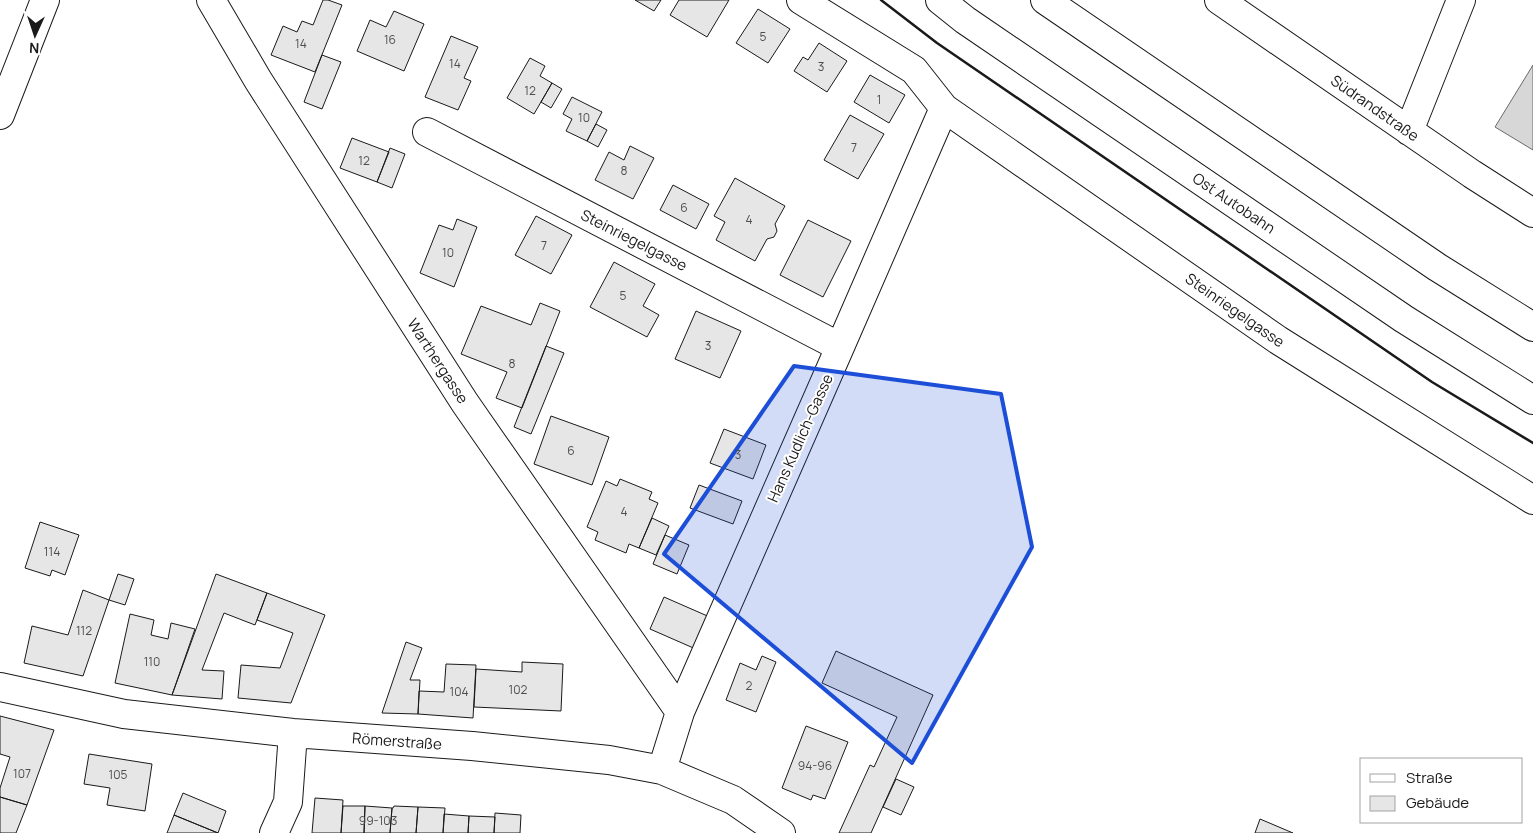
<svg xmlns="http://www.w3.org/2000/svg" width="1533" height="833" viewBox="0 0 1533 833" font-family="Manrope,sans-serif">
  <rect width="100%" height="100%" fill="#fff"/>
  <path fill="#d7d7d7" stroke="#6a6a6a" d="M1533,65V150L1495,127Z"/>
  <path fill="#e6e6e6" stroke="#1a1a1a" d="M323,0H328L342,5L315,72L271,55L283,26L297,32L302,21L313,25Z
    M635,0H661L654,11Z
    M679,0H729L707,37L670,15Z
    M758,9L790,29L768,63L736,43Z
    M394,11L424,24L404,71L357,51L370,20L386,27Z
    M451,36L478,47L464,78L471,81L458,110L425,97Z
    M819,43L847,61L827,92L794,71L803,57L808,60Z
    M322,55L341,62L322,109L304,102Z
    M530,58L545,66L540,76L552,83L534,114L507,98Z
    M870,75L905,95L889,123L854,102Z
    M552,83L562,89L551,108L541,102Z
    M572,97L602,112L587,141L566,131L572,119L563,114Z
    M850,115L884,134L858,179L824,160Z
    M596,124L607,130L598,147L587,141Z
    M352,138L389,152L377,182L340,168Z
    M630,146L654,158L633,199L595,180L609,152L624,160Z
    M390,148L405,154L392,188L377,182Z
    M735,178L785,206L775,224L777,231L774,237L767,239L755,261L716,240L725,222L714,216Z
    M673,185L709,204L696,229L660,210Z
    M536,216L572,235L551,274L515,255Z
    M457,219L477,227L454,287L420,273L439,225L453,230Z
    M808,220L851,241L823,297L780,275Z
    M614,262L655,284L643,306L659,315L647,337L590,307Z
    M540,303L560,311L522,408L496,398L507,372L461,354L481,306L531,325Z
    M696,311L741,331L720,378L675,359Z
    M546,346L564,353L531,434L514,427Z
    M551,416L609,437L592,485L534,464Z
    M724,429L766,445L753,479L710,463Z
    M620,479L652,492L649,499L658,503L639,548L629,544L626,553L595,540L598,532L587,527L606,481L617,486Z
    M699,485L742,501L733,524L690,508Z
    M652,518L669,526L656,555L639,548Z
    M40,522L79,535L65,575L52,570L50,576L25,568Z
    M665,535L689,545L677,574L653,564Z
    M118,574L134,579L125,605L109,600Z
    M216,574L267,593L255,625L224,613L202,670L224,671L222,699L172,695Z
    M83,590L109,600L83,676L24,663L32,626L68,635Z
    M267,593L325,615L291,703L238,698L241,665L280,668L293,633L257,620Z
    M664,597L712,618L698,650L650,629Z
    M130,614L154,620L151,635L168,639L171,623L195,629L172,695L115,683Z
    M406,642L422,648L410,680H420L418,714L382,713Z
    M836,651L933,695L871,833H839L870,765L874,767L897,717L822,683Z
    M762,656L776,662L756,712L726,700L740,663L756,670Z
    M522,662L563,664L561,711L474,707L476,669L522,672Z
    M446,664L476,665L473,718L418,714L419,691L444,692Z
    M0,716L54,730L27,805L0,797V788L10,757L0,754Z
    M806,726L848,742L825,799L813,795L811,800L782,788Z
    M89,754L152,764L145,811L107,805L110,788L84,784Z
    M896,779L914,787L901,815L883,807Z
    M183,793L226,811L218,833L174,815Z
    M0,797L27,805L16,833H0Z
    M315,798L343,800L341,833H312Z
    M343,806H365L364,833H341Z
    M365,806L392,808L390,833H364Z
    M394,806L418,807L416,833H390L392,808H393Z
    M418,807L445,808L443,833H416Z
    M495,813L521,815L520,833H494Z
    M444,814L469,816L468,833H443Z
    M174,815L218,833H167Z
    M469,816L495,817L494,833H468Z
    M1260,819L1293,833H1255Z"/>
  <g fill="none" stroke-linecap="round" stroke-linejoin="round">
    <defs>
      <path id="minor" d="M211,0L258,80L465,403L680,712
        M801,0L914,70L944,108L1278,340L1533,500
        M1219,0L1472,174L1533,213
        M0,115L45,0
        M1409,131L1461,0
        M427,132L840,347
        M0,687L124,714L293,733L472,746L609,760L662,770L733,800L781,833
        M662,770L680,712L840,347L944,108
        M274,833L288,802L293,733"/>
      <path id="highway" d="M940,0L965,20L1404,319L1533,400
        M1045,0L1437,267L1533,327"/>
    </defs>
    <use href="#minor" stroke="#1a1a1a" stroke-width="30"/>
    <use href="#highway" stroke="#1a1a1a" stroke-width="30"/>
    <use href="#minor" stroke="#fff" stroke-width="28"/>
    <use href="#highway" stroke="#fff" stroke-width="28"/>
    <path stroke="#1a1a1a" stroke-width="2.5" d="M881,0L937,43L1432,382L1533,443"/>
  </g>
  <path fill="#1d4ed8" fill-opacity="0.2" stroke="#1d4ed8" stroke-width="4" stroke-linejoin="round" d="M794,366L1001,394L1032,547L912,763L664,554Z"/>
  <g text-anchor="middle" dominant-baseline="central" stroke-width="4" stroke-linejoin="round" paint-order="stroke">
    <g font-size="12" fill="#4d4d4d">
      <text x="763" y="36">5</text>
      <text x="390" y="39">16</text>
      <text x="301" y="43">14</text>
      <text x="455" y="63">14</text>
      <text x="821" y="66">3</text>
      <text x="530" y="90">12</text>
      <text x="879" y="99">1</text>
      <text x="584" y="117">10</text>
      <text x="854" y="147">7</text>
      <text x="364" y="160">12</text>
      <text x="624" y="170">8</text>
      <text x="684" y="207">6</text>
      <text x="749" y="219">4</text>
      <text x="544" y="245">7</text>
      <text x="448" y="252">10</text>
      <text x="623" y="295">5</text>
      <text x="708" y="345">3</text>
      <text x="512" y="363">8</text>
      <text x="571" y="450">6</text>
      <text x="738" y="454">3</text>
      <text x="624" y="511">4</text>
      <text x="52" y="551">114</text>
      <text x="84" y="630">112</text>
      <text x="152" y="661">110</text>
      <text x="749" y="685">2</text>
      <text x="518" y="689">102</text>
      <text x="459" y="691">104</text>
      <text x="815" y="765">94-96</text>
      <text x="22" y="773">107</text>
      <text x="118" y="774">105</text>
      <text x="378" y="820">99-103</text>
    </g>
    <g font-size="15" fill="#1a1a1a" stroke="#fff">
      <text transform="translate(1375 108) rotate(35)">Südrandstraße</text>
      <text transform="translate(1234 203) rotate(34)">Ost Autobahn</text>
      <text transform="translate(634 240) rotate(27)">Steinriegelgasse</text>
      <text transform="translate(1235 310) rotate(35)">Steinriegelgasse</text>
      <text transform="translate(438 361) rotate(57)">Warthergasse</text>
      <text transform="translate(800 438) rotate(-66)">Hans Kudlich-Gasse</text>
      <text transform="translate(397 741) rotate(4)">Römerstraße</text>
    </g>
  </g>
  <rect x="1360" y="758" width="162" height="65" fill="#ffffff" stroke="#a3a3a3"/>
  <rect x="1370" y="774" width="25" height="8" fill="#ffffff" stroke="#a3a3a3"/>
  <text x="1406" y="783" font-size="15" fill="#1a1a1a">Straße</text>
  <rect x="1370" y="796" width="25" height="15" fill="#e6e6e6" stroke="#a3a3a3"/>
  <text x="1406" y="808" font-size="15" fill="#1a1a1a">Gebäude</text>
  <g transform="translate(35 35) rotate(183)" stroke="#ffffff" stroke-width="4" paint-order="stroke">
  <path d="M0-4L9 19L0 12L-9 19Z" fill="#1a1a1a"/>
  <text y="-8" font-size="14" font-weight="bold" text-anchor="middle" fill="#1a1a1a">N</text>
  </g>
</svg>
